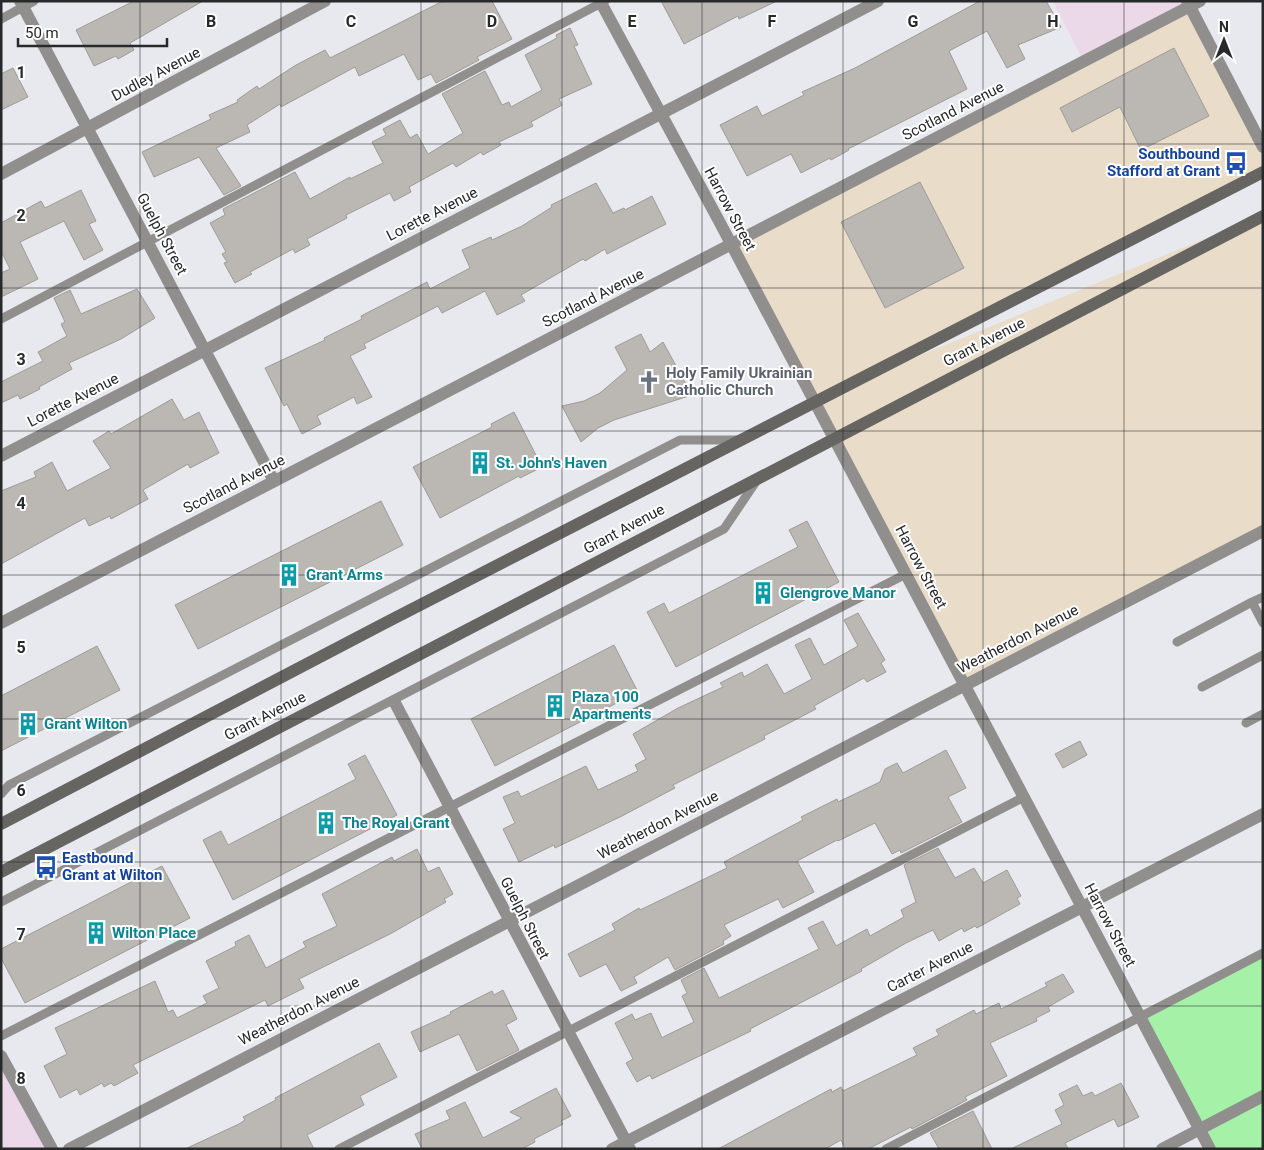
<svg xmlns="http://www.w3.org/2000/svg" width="1264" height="1150" viewBox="0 0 1264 1150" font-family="Roboto,sans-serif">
  <rect width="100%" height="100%" fill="#e7e9ee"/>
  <path fill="#ebd8e9" d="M1053,1H1200L1083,61Z
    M1,1056L52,1149H1Z"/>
  <path fill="#e9ddc9" d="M1190,7L1263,147V172L862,379L1263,215V531L965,685L730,245Z"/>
  <path fill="#a4f1a7" d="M1263,953V1149H1210L1140,1017Z"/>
  <path fill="#bbb8b4" stroke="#9f9b97" d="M134,1H203L130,43L134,50L118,59L116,56L94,66L76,30Z
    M443,1H492L512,39L477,57L479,60L436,83L431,74L418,80L404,54L359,76L355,67L281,107L280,104L247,125L250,132L216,148L241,186L224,195L199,157L154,177L142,152L211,119L209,115L238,102L237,100L257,86L259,89L296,65L325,50L330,58Z
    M661,1H777L739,19L738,16L684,44Z
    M980,1H1046L1061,27L1018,45L1025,59L1007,68L987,31L949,51L967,89L848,149L849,150L831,160L830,158L801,173L791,154L747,176L720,125L757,106L762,116L804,95L802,92L855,68Z
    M570,28L578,45L574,46L592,84L559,99L562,105L531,122L533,126L499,142L501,145L483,155L481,152L456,167L453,163L409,187L411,192L394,201L390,193L346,215L347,218L307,239L310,245L295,253L293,249L250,272L252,274L235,283L224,263L227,262L222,254L226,252L210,223L225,215L223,209L295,172L310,199L350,177V179L383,163L372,142L386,135L383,129L400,120L410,138L417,134L428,154L463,133L442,94L485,71L502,105L509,102L511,107L542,90L525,55L557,38L556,35Z
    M1174,48L1209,116L1141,150L1120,107L1072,132L1060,108Z
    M13,68L28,97L1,110V74Z
    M920,182L964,268L885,308L841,222Z
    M596,183L613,213L624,208L625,210L652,196L666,224L607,254L605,249L585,261L583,259L521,295L525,301L497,315L485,291L442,313L438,306L364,344L366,348L350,356L372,397L357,404L354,397L317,416L321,424L302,434L287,404L284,406L265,368L325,340L324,338L362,319L361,316L427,282L430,289L470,268L462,250L491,237L492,240L522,226L552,207L551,205Z
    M81,190L96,221L89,224L103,250L84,260L64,221L20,242L38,279L1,297V273L10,269L1,251V223L41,201L45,208Z
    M137,289L155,318L121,339L69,363L72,369L39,387L40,389L20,399L18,395L1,403V382L43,361L38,352L67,336L61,324L65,322L54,298L70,290L81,314Z
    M641,334L650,352L663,342L692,395L614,420L598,428L581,442L562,406L584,401L600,393L627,370L615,347Z
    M172,399L184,420L199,412L219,453L190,468L188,464L143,490L148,499L111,519L110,516L89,526L85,518L1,564V491L36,477L34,472L52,462L67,491L111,468L93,441L109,431L111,434Z
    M514,412L542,467L520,478L519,476L440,518L413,467L492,427L491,424Z
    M381,501L403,545L198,649L175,605Z
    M807,521L839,582L676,667L647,612L664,603L669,613L798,547L789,530Z
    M858,613L885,660L881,663L886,672L867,682L864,678L814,706L816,709L764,736L765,739L673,785L675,788L622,816L555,848L554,845L519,862L503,829L515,823L503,797L518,791L521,797L586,766L598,790L638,771L635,765L646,759L633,734L678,708L723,687L720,683L742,672L744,677L767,664L784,694L812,679L795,645L810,638L824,665L858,646L844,620Z
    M614,645L638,692L495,766L471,719Z
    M97,646L120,690L1,751V696Z
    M1080,741L1087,755L1063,768L1055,754Z
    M946,750L966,788L948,797L962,822L901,853L900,850L892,854L875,823L838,841L837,840L797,861L814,892L783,908L778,899L724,925L731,936L723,941L724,944L675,970L668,957L634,977L637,983L621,991L606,964L580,977L568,954L615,930L612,924L639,908L640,910L727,868L724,862L803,820L801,817L837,799L838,802L880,782L885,769L897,763L903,773Z
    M365,755L397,815L233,900L203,840L221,831L228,845L356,779L348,764Z
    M938,848L955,878L974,868L983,883L1007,870L1021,896L1017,898L1020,904L977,928L975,926L964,932L962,928L939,941L933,930L906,943L861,969L862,971L750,1029L751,1031L652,1079L650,1075L637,1082L626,1063L633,1059L615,1023L632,1014L635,1020L651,1013L662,1038L665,1036L694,1022L682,996L687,993L681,980L704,968L719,998L819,949L808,928L823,921L836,946L867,929L870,936L904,917L901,910L916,902L904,865Z
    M417,849L428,872L439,867L453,894L444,899L446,902L390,934L299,979L304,988L268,1006L265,1000L133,1065L138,1073L114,1086L111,1083L104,1087L102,1083L80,1095L77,1089L60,1098L44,1066L67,1054L55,1028L155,981L168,1012L173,1010L177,1018L207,1003L203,996L219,988L206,961L236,946L235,942L249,935L266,968L306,947L303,942L337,926L322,894L392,857L394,861Z
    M162,866L190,918L25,1003L1,958V949Z
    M1063,974L1074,992L1048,1007L1050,1011L1036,1018L1037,1021L990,1043L1007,1076L965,1097L967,1100L912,1129L911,1127L868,1149H845L841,1140L825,1149H718L831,1089L832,1092L841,1087L843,1091L917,1055L913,1048L939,1035L936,1030L957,1019L974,1010L976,1014L999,1003L1001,1009L1047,986L1045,983Z
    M503,990L517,1019L506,1025L519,1050L477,1071L459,1034L420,1052L411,1032L451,1014L450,1012L492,991L494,995Z
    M379,1043L397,1077L360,1096L364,1105L307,1135L314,1149H185L239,1124L245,1120L243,1117L276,1100L275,1098Z
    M1121,1083L1139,1117L1118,1127L1114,1119L1065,1143L1068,1149H1011L1062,1124L1055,1110L1064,1105L1059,1094L1077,1085L1083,1096L1092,1092L1095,1096Z
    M556,1088L571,1116L561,1121L563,1124L534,1139L535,1142L522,1149H422L415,1134L450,1119L446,1111L465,1102L483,1138L522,1118L510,1112Z
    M973,1111L992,1149H939L930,1133Z"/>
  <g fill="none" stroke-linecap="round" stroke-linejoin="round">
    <path stroke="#908f8d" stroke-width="9" d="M1,19L34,1
      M1,319L605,1
      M1263,597L1252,602L1263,623
      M1177,642L1252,602
      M1202,687L1263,655
      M1246,723L1263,714
      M1,794L9,785L680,440H739
      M1,902L724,529L757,480
      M1,1036L906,574
      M339,1149L1024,797
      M886,1149L1263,953"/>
    <path stroke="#908f8d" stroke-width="12" d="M20,1L274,481
      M1,174L325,1
      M1,456L878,1
      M1,623L1200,1
      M394,701L630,1149
      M1,1056L52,1149
      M69,1149L1263,531
      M612,1149L1263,814
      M1162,1149L1263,1096"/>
    <path stroke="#908f8d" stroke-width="12" d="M600,1L719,221L1210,1149
      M1187,1L1263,147"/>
    <path stroke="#676562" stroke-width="12" d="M1,824L385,623L1263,172
      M1,872L1263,216"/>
  </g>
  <path fill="none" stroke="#28292b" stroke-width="1" stroke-opacity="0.55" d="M140,1V1149M281,1V1149M421,1V1149M562,1V1149M702,1V1149M843,1V1149M983,1V1149M1124,1V1149M1,144H1263M1,288H1263M1,431H1263M1,575H1263M1,719H1263M1,862H1263M1,1006H1263"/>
  <defs>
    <symbol id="bus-bare" viewBox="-9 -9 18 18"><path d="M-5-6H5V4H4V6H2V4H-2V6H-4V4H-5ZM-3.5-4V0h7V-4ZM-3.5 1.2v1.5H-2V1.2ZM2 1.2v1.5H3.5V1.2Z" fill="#1a4fb4" stroke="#fff" stroke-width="2.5" paint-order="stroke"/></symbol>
    <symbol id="church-bare" viewBox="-9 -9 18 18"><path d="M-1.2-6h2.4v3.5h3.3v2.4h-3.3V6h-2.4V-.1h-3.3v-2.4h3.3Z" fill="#6b7280" stroke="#fff" stroke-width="2.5" paint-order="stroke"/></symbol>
    <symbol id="building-bare" viewBox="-9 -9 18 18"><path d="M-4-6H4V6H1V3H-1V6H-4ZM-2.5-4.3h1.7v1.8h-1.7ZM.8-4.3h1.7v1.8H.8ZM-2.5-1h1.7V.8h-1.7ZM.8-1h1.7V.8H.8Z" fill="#0f9aa8" stroke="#fff" stroke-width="2.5" paint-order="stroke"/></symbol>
  </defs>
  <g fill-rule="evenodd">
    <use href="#bus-bare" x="1220" y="147" width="32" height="32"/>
    <use href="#church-bare" x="633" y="366" width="32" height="32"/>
    <use href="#building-bare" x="464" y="447" width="32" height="32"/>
    <use href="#building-bare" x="273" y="559" width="32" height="32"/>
    <use href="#building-bare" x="747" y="577" width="32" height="32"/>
    <use href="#building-bare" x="539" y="690" width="32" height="32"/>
    <use href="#building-bare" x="12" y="708" width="32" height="32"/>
    <use href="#building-bare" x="310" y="807" width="32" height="32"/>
    <use href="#bus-bare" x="30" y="851" width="32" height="32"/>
    <use href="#building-bare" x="80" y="917" width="32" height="32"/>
  </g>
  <g text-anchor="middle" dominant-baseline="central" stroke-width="4" stroke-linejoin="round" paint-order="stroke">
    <g font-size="15" fill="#28292b" stroke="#fff">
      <text transform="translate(156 74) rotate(-28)">Dudley Avenue</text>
      <text transform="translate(953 111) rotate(-27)">Scotland Avenue</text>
      <text transform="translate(730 209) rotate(62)">Harrow Street</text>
      <text transform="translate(432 214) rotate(-27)">Lorette Avenue</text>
      <text transform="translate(162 234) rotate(62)">Guelph Street</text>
      <text transform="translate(593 298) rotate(-27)">Scotland Avenue</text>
      <text transform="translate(984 342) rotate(-27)">Grant Avenue</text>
      <text transform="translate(73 400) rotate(-27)">Lorette Avenue</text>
      <text transform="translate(234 484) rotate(-27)">Scotland Avenue</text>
      <text transform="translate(624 529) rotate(-28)">Grant Avenue</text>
      <text transform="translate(921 567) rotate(62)">Harrow Street</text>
      <text transform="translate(1018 639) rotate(-27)">Weatherdon Avenue</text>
      <text transform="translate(265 716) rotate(-27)">Grant Avenue</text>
      <text transform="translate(658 825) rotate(-27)">Weatherdon Avenue</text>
      <text transform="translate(525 918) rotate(63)">Guelph Street</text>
      <text transform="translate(1110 925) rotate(62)">Harrow Street</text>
      <text transform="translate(930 967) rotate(-27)">Carter Avenue</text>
      <text transform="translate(299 1011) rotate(-27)">Weatherdon Avenue</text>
    </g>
    <g font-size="15" font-weight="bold" fill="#164399" stroke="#fff" text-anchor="end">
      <text x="1220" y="154">Southbound<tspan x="1220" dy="17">Stafford at Grant</tspan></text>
      <text x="62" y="858" text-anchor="start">Eastbound<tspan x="62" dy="17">Grant at Wilton</tspan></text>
    </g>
    <g font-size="15" font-weight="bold" fill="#5b616d" stroke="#fff" text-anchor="start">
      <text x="666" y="373">Holy Family Ukrainian<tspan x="666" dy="17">Catholic Church</tspan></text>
    </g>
    <g font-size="15" font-weight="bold" fill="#0d838f" stroke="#fff" text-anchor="start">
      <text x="496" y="463">St. John's Haven</text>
      <text x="306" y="575">Grant Arms</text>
      <text x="780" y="593">Glengrove Manor</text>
      <text x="572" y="697">Plaza 100<tspan x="572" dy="17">Apartments</tspan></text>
      <text x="44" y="724">Grant Wilton</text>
      <text x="342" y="823">The Royal Grant</text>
      <text x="112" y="933">Wilton Place</text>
    </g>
  </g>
  <g font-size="16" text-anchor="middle" font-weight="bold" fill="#28292b" stroke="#fff" stroke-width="4" stroke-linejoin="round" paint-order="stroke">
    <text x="211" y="27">B</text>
    <text x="351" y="27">C</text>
    <text x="492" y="27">D</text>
    <text x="632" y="27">E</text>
    <text x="772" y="27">F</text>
    <text x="913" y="27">G</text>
    <text x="1053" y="27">H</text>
    <text x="21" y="78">1</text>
    <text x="21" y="221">2</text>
    <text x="21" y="365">3</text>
    <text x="21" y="509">4</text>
    <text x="21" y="653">5</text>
    <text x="21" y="796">6</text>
    <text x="21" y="940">7</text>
    <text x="21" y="1084">8</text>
  </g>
  <rect width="1264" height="1150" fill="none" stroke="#28292b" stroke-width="5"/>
  <g transform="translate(1224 40)" stroke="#ffffff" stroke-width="4" paint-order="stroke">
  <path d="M0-4L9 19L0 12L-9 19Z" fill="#28292b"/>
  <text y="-8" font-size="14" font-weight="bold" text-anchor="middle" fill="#28292b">N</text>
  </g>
  <path d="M18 38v8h149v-8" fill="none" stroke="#28292b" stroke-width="2.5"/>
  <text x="25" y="38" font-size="15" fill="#28292b" stroke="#ffffff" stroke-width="4" paint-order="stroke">50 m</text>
</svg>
